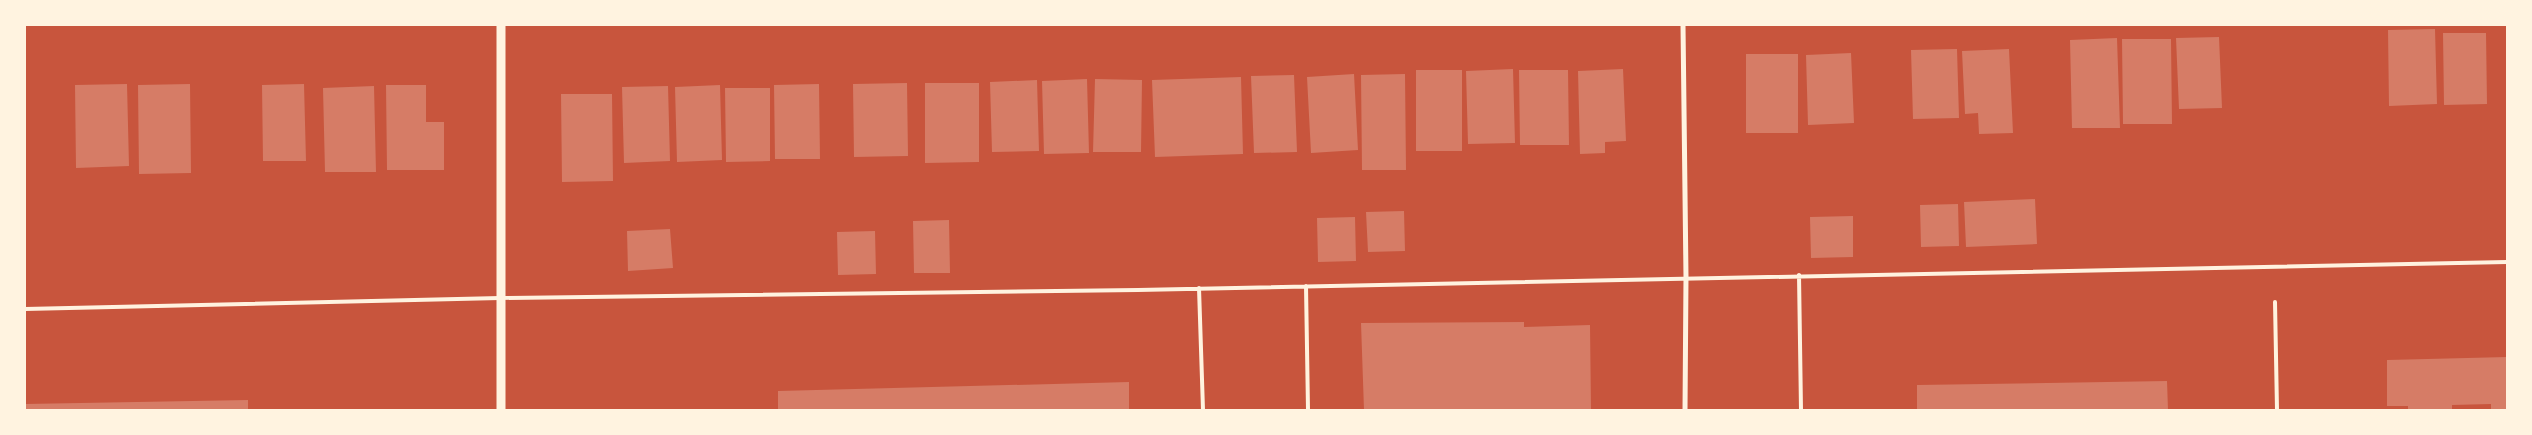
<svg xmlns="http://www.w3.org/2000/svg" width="2532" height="435" viewBox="0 0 2532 435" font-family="Jost,sans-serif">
  <rect width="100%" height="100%" fill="#c8553d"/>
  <path fill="#d67c66" d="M2435,29L2437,104L2389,106L2388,30Z
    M2443,33H2486L2487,104L2444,105Z
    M2219,37L2222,108L2179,109L2176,38Z
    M2117,38L2120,128H2072L2070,40Z
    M2122,39H2171L2172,124H2123Z
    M1957,49L1959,118L1913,119L1911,50Z
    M2009,49L2013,133L1979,134L1978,113L1965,114L1962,51Z
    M1851,53L1854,123L1808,125L1806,55Z
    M1746,54H1798V133H1746Z
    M1513,69L1515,143L1468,144L1466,71Z
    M1623,69L1626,141L1605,142V153L1580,154L1578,71Z
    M1416,70H1462V151H1416Z
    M1519,70H1568L1569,145H1520Z
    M1354,74L1358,150L1311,153L1307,77Z
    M1405,74L1406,170H1362L1361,75Z
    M1294,75L1297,152L1254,153L1251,76Z
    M1241,77L1243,154L1155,157L1152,80Z
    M1087,79L1089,153L1044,154L1042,81Z
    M1095,79L1142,80L1141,152H1093Z
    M1037,80L1039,151L992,152L990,82Z
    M907,83L908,156L854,157L853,84Z
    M925,83H979V162L925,163Z
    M127,84L129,166L76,168L75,85Z
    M190,84L191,173L139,174L138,85Z
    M304,84L306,161H263L262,85Z
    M819,84L820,159H775L774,85Z
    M386,85H426V122H444V170H387Z
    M720,85L722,160L677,162L675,87Z
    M374,86L376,172H325L323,88Z
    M668,86L670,161L624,163L622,87Z
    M725,88H770V161L726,162Z
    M561,94H612L613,181L562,182Z
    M2035,199L2037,244L1966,247L1964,202Z
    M1958,204L1959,246L1921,247L1920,205Z
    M1404,211L1405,251L1368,252L1366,212Z
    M1853,216V257L1811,258L1810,217Z
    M1355,217L1356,261L1318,262L1317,218Z
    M949,220L950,273H914L913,221Z
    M670,229L673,268L628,271L627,231Z
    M875,231L876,274L838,275L837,232Z
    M1524,322V327L1590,325L1591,410H1364L1361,323Z
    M2507,357V410H2491V404L2452,405V410H2408V406H2387V360Z
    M2167,381L2168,410H1917V385Z
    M1129,382V410H778V391Z
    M248,400V410H25V404Z"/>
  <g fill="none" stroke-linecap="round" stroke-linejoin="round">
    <path stroke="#fff3e0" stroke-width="4" d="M1799,275L1801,410
      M1306,286L1308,410
      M1199,288L1203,410
      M2275,302L2277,410
      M25,309L500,298L1138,290L2507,262"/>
    <path stroke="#fff3e0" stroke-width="5" d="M1683,25L1686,277L1685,410"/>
    <path stroke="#fff3e0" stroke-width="9" d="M501,410V25"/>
  </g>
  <rect width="2532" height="435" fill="none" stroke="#fff3e0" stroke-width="52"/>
</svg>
